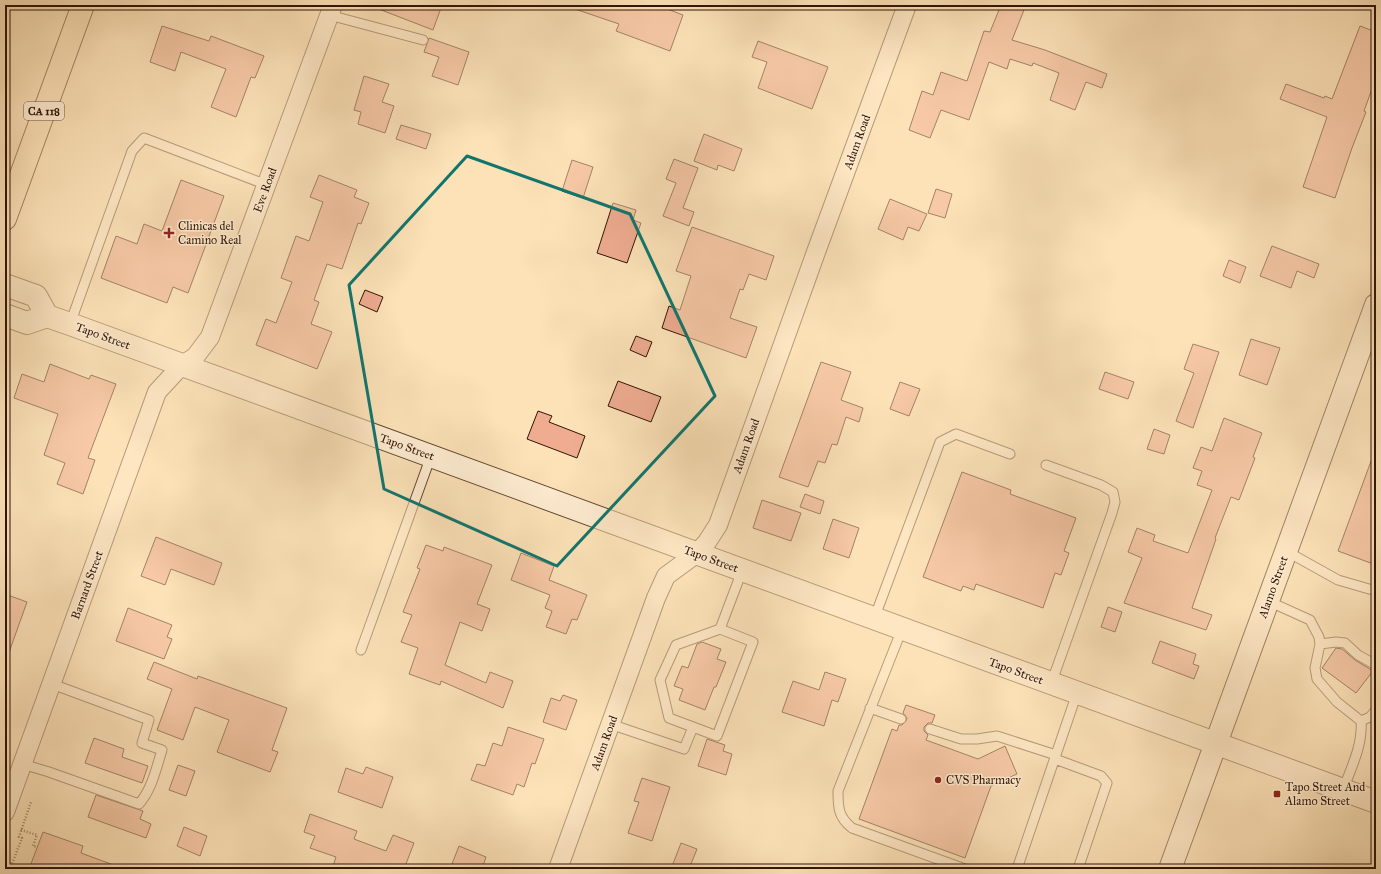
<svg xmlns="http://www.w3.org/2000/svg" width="1381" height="874" viewBox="0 0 1381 874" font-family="'IM FELL Great Primer',serif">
  <rect width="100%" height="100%" fill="#fde2b8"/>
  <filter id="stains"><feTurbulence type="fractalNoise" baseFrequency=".005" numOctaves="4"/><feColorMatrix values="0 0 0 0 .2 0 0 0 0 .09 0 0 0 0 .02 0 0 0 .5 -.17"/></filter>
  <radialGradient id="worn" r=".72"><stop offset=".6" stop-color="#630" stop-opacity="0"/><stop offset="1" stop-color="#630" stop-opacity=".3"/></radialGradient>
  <path fill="#efac91" stroke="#311403" d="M371,5H442L433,30L371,6Z
    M570,5H657L683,15L670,51L616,31L619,24L569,7Z
    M1001,5H1026L1012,40L1045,50L1107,74L1102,88L1086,82L1075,110L1050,100L1059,73L1033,63L1032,66L1010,59L1007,69L989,62L969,120L941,110L930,138L909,130L922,91L933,95L941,72L967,81L984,31L990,32Z
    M162,26L209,41L211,36L264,56L255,78L251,77L236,117L211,107L226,69L181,52L175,71L150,62Z
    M1360,26L1376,32V78L1364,111L1366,112L1352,148L1335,198L1303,187L1327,117L1280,99L1286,84L1324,98L1325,96L1332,99Z
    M429,38L469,52L458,85L432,76L439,57L424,52Z
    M758,41L828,67L812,109L758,88L767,62L752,57Z
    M364,76L389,84L382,102L394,106L385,133L358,124L361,112L354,110Z
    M401,125L431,134L426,149L396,139Z
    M704,134L742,149L734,171L718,165L717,170L694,161Z
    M674,159L698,168L683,208L694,212L689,226L663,216L676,183L666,179Z
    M572,160L593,167L583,198L562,191Z
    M319,175L357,190L354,197L369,203L361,224L358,223L342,269L327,264L314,300L319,302L311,324L332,332L317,369L256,345L266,319L276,323L292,282L281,278L296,236L309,241L323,202L310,197Z
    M181,180L224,196L188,293L173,287L167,303L101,278L116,236L137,244L144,224L162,231Z
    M936,189L952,194L945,218L928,213Z
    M890,199L927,214L919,231L908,227L903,240L878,229Z
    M613,203L636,210L633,220L641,223L627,263L597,253Z
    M692,227L774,256L766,280L749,274L743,290L740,289L730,318L757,327L746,358L662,328L669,306L680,310L691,276L676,271Z
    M1272,246L1319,264L1314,278L1297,271L1291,288L1260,276Z
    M1229,260L1246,267L1240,283L1223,276Z
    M365,290L383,297L377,312L359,304Z
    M636,336L652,342L646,357L630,350Z
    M1251,339L1280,348L1267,385L1239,375Z
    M1193,344L1219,352L1193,428L1176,421L1194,373L1184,369Z
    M821,362L851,372L841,400L863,408L859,422L846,417L837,445L832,444L825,463L818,461L808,487L779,477Z
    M50,364L89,379L91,375L116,384L88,458L95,460L83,494L57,484L65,463L44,455L58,414L14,398L22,374L44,382Z
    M1105,372L1134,382L1128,399L1099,389Z
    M618,381L661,397L651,422L608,406Z
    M900,382L920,389L909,416L890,409Z
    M538,411L552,416L549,422L585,436L577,458L527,439Z
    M1224,418L1262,433L1253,457L1255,458L1239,500L1231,497L1215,538L1216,539L1192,608L1212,615L1206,630L1124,603L1142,558L1128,552L1137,528L1155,535L1153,541L1188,553L1212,490L1197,485L1202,471L1193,468L1201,447L1212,451Z
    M1154,429L1170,435L1164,454L1147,449Z
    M1374,453H1376V565L1338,551Z
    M962,472L1011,490L1010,494L1076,518L1064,551L1069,553L1061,575L1055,573L1043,608L976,584L974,590L963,586L961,591L923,577Z
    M805,494L824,501L820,514L800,507Z
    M762,500L801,513L791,541L753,528Z
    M833,519L859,528L849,558L823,549Z
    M156,537L222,563L214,585L171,569L165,585L141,576Z
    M426,545L443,551L444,547L492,565L477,604L490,609L482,631L460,622L445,665L486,683L490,672L513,681L503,708L441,681L440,685L409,674L418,648L401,642L412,615L403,612L420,569L417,568Z
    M521,553L554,566L549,580L587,595L577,620L572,619L566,634L546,627L552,611L545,608L550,595L511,580Z
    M5,594L27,602L7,658L5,657Z
    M1108,607L1122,612L1115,632L1101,627Z
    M128,608L172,625L167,637L172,639L164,659L116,641Z
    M1160,641L1196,654L1193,664L1199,666L1194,679L1152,663Z
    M702,642L721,649L717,659L726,662L716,687H714L705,710L679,700L683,689L674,686L682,666L688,668L697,644Z
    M1336,648L1342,649L1355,660L1373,671L1356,693L1322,668Z
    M154,662L197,679L198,676L287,708L272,750L278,752L270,772L217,752L229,720L195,707L183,740L157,730L172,689L147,679Z
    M825,672L846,679L838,702L832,700L824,726L782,712L793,681L819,690Z
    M563,695L577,700L566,730L543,722L551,698L560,701Z
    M906,705L935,715L932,723H928L924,727V731L928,735L926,740L978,759L1005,746L1017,774L991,786L965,858L859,819L892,729L897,731L899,725H902L906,721L907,718L903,713Z
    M508,727L544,739L535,764L532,763L524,787L517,784L513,795L471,780L477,764L485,766L493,743L502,746Z
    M94,738L124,749L122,757L148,766L142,783L85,763Z
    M707,739L725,745L723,751L732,754L726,775L698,766Z
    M178,765L195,771L186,796L169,790Z
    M366,767L393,777L382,808L338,792L346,768L363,774Z
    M642,778L670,787L652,841L628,833L639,802L634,801Z
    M96,795L143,811L140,819L151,824L146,838L88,817Z
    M310,814L357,831L354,839L386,851L393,835L414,843L404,869H332L336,857L310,848L315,836L304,832Z
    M184,827L207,836L200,856L177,846Z
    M43,832L83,846L81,853L119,867L118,869H29Z
    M681,843L697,849L689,869H671Z
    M459,846L486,857L482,869H450Z"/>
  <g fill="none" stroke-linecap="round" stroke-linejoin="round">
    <defs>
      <path id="service" d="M329,15L423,40
        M70,324L132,151L144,138L267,185
        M1046,465L1101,485L1113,492L1115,502L1112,513L1051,684
        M1286,551L1338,580L1376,591
        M1268,601L1310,620L1319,637L1320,644L1315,668L1317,679L1337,702L1361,721C1363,745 1351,768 1343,790
        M874,619L940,442L956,434L1010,454
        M720,629L676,645L660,680L669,718L717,736L753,642L720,629L742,571
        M902,629L838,791C838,807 838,817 852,828L965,869
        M1320,644L1336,642L1345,643L1358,655L1376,665
        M361,650L431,456
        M870,708L901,719
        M1361,721L1370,717L1376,710
        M610,724L684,749L693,727
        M930,729L961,739H977L997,736L1056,755
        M1055,759L1101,776L1107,783L1078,869
        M22,764L49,772L139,804C152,789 156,769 162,750L142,743L149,720L52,684
        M1017,869L1077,693"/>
      <path id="minor" d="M5,812L157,392L182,365L195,357L210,337L333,5
        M558,869L656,598L666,576L696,554L707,542L718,525L816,252L907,5"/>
      <path id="tertiary" d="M5,285L36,296L47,316
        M5,315L27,323L47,316L70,324L1376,802"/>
      <path id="secondary" d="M1170,869L1376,305"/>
      <path id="motorway" d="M5,219L83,5"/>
    </defs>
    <use href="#service" stroke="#644830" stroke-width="11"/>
    <use href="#minor" stroke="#644830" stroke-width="20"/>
    <use href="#tertiary" stroke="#644830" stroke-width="24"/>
    <use href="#secondary" stroke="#311403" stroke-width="24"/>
    <use href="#motorway" stroke="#311403" stroke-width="24"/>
    <path stroke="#311403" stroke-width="2.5" stroke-dasharray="1 2" stroke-linecap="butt" d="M21,830L37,835L33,846L37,847
      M10,869L22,838L19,837L31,802"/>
    <use href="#service" stroke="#feecd1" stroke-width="9"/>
    <use href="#minor" stroke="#feecd1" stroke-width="18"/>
    <use href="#tertiary" stroke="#feecd1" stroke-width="22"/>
    <use href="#secondary" stroke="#feecd1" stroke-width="22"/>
    <use href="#motorway" stroke="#fde2b8" stroke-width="22"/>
  </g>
  <path d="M0 0H1381V874H0ZM467,156L630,214L715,396L557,566L384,489L349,285Z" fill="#fde2b8" fill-opacity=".55" fill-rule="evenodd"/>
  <path fill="none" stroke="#0f766e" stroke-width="3" stroke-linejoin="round" d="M467,156L630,214L715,396L557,566L384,489L349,285Z"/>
  <g fill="#8f2418" stroke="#feecd1" stroke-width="1.5">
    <path d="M167 227h4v4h4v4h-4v4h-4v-4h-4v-4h4z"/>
    <circle cx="938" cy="780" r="4"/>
    <rect x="1273" y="790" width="8" height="8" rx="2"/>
  </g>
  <g text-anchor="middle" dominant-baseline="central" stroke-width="3" stroke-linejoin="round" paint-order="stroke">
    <rect fill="#feecd1" stroke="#6e5541" stroke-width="1" x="24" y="102" width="40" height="18" rx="3"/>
    <g font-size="11" font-weight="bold" fill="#311403">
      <text x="44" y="111">CA 118</text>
    </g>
    <g font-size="12" fill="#311403" stroke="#feecd1">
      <text transform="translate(857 142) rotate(-70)">Adam Road</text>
      <text transform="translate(265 190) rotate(-70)">Eve Road</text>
      <text transform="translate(103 336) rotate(20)">Tapo Street</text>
      <text transform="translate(746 446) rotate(-70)">Adam Road</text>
      <text transform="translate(407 447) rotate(20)">Tapo Street</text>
      <text transform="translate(711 559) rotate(20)">Tapo Street</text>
      <text transform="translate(87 585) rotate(-70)">Barnard Street</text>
      <text transform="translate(1273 587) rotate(-70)">Alamo Street</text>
      <text transform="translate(1016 671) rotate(20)">Tapo Street</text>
      <text transform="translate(604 743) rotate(-70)">Adam Road</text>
    </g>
    <g font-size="12" fill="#311403" stroke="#feecd1" text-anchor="start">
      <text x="178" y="226">Clinicas del<tspan x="178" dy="14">Camino Real</tspan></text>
      <text x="946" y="780">CVS Pharmacy</text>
      <text x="1285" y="787">Tapo Street And<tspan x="1285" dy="14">Alamo Street</tspan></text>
    </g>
  </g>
  <rect width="1381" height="874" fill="none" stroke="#fde2b8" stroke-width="20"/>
  <rect x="6" y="6" width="1369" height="862" fill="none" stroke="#311403" stroke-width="2"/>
  <rect x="10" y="10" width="1361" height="854" fill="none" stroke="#311403"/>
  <rect width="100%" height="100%" filter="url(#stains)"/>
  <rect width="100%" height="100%" fill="url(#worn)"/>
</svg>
